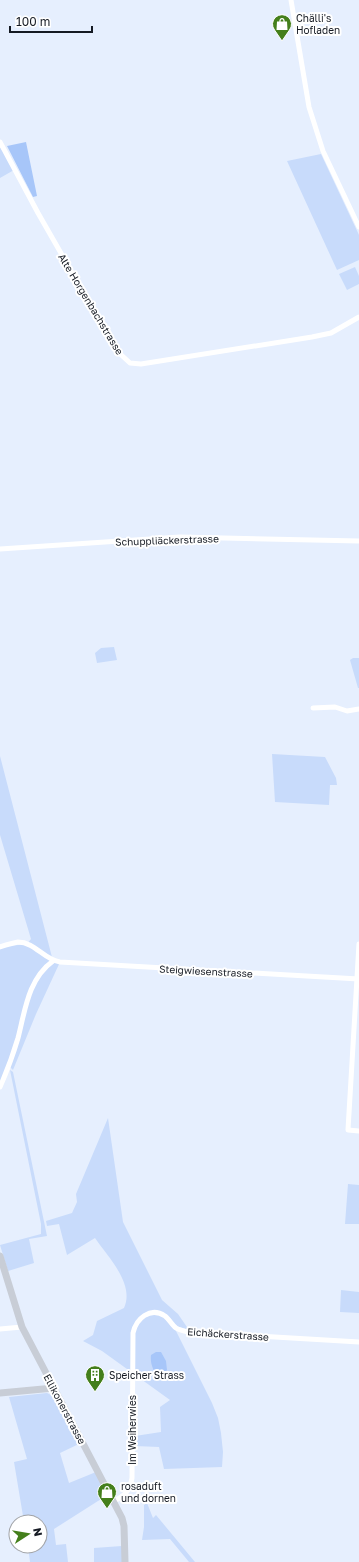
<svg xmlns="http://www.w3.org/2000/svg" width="359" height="1562" viewBox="0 0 359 1562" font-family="'Golos Text',sans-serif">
  <rect width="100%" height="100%" fill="#e6effe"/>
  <path fill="#c8dbfb" d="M2,147L14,170L0,178V148Z
    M321,154L359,235V260L337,270L287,161Z
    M355,267L359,276V284L347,290L339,274Z
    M114,647L117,660L97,663L95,653L101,648Z
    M353,658H359V688H358L350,660Z
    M272,754L325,757L336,778L337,785H330L329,805L275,802Z
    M0,756L53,961L60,962L36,1014L13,1070L9,1066L0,1087V947L27,944L31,939L0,835Z
    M10,1070L13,1072L47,1236L29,1239L34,1263L8,1271L0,1245L41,1234V1224Z
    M108,1118L123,1222L162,1300L178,1314L189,1330L173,1325L212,1403L218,1418L221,1433L223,1452L222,1467L164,1469L159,1447L135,1446V1436L161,1432L160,1407L170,1400L102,1351L83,1341L93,1335L97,1321L124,1308C135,1284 108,1257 95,1238L67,1255L59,1224L47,1226L46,1221L72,1213L77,1202L76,1194Z
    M348,1184L359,1185V1224H345Z
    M341,1290L359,1292V1313L340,1312Z
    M47,1393L57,1398L81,1443L60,1453L69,1483L96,1472L109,1495L98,1501L54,1529L56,1545L66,1544L68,1562H30L28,1546H40V1522H24L14,1462L27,1459L9,1397Z
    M147,1503L153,1518L156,1515L195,1562H189L170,1539L142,1540L144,1527V1505Z
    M122,1546V1562H94V1548Z"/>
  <path fill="#a7c6f9" d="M26,142L37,196L33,197L7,146Z
    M156,1352H161L166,1361L167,1370L162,1375L157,1376C153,1370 150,1363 151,1355Z"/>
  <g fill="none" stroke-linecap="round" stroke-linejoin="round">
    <path stroke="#fff" stroke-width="5" d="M291,0L309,107L323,151L359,227
      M0,142L38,213L117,351L130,363L141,364L312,337L331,333L359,317
      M0,549L180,537L359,541
      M313,708L335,707L347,711L359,709
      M359,944L348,1130L359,1131
      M0,947C6,945 12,943 18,942C35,942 44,960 60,962L359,979
      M0,1087C7,1071 13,1055 18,1038C25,1011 28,979 53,961
      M0,1329L22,1327
      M114,1501C125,1496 130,1490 132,1478L133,1333C136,1319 150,1306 165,1316C169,1319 172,1325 176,1328C179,1330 184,1331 188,1332L359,1342"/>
    <path stroke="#c8cdd6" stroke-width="7" d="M0,1256L22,1327L122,1518L124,1526L125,1562
      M0,1393L54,1388"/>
  </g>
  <defs>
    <symbol id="shop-pin" viewBox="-11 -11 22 30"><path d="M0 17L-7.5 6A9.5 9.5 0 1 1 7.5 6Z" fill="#447f1b" stroke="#fff"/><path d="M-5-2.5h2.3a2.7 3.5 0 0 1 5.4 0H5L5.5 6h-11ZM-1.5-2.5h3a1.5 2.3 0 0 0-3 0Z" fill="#fff"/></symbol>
    <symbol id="building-pin" viewBox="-11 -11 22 30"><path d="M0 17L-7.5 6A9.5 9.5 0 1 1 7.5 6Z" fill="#447f1b" stroke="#fff"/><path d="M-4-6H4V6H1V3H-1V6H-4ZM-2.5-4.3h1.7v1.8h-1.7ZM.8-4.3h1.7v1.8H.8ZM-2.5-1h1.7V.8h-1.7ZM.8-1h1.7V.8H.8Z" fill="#fff"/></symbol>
  </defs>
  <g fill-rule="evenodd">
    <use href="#shop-pin" x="271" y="13" width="22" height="30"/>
    <use href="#building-pin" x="84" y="1364" width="22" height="30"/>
    <use href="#shop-pin" x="96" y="1481" width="22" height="30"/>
  </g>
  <g text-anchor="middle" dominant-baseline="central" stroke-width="4" stroke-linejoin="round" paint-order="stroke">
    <g font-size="10" fill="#151a23" stroke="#fff" text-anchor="start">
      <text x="296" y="18">Chälli's<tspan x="296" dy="12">Hofladen</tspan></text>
      <text x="109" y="1375">Speicher Strass</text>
      <text x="121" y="1486">rosaduft<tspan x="121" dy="12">und dornen</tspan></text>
    </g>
    <g font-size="10" fill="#151a23" stroke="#fff">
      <text transform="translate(91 304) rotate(59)">Alte Horgenbachstrasse</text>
      <text transform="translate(167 540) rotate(-2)">Schuppliäckerstrasse</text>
      <text transform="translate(206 971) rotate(3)">Steigwiesenstrasse</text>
      <text transform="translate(228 1334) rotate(4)">Eichäckerstrasse</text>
      <text transform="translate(65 1409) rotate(62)">Ellikonerstrasse</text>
      <text transform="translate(132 1430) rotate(-90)">Im Weiherwies</text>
    </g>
  </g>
  <g transform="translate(28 1534) rotate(78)"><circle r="19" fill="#ffffff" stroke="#a1a3a7"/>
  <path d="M0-3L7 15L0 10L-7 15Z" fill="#447f1b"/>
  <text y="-6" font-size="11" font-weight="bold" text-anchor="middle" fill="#151a23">N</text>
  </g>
  <path d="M10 26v6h82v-6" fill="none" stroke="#151a23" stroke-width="2"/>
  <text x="16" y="26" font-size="12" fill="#151a23" stroke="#ffffff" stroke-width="3" paint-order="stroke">100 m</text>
</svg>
